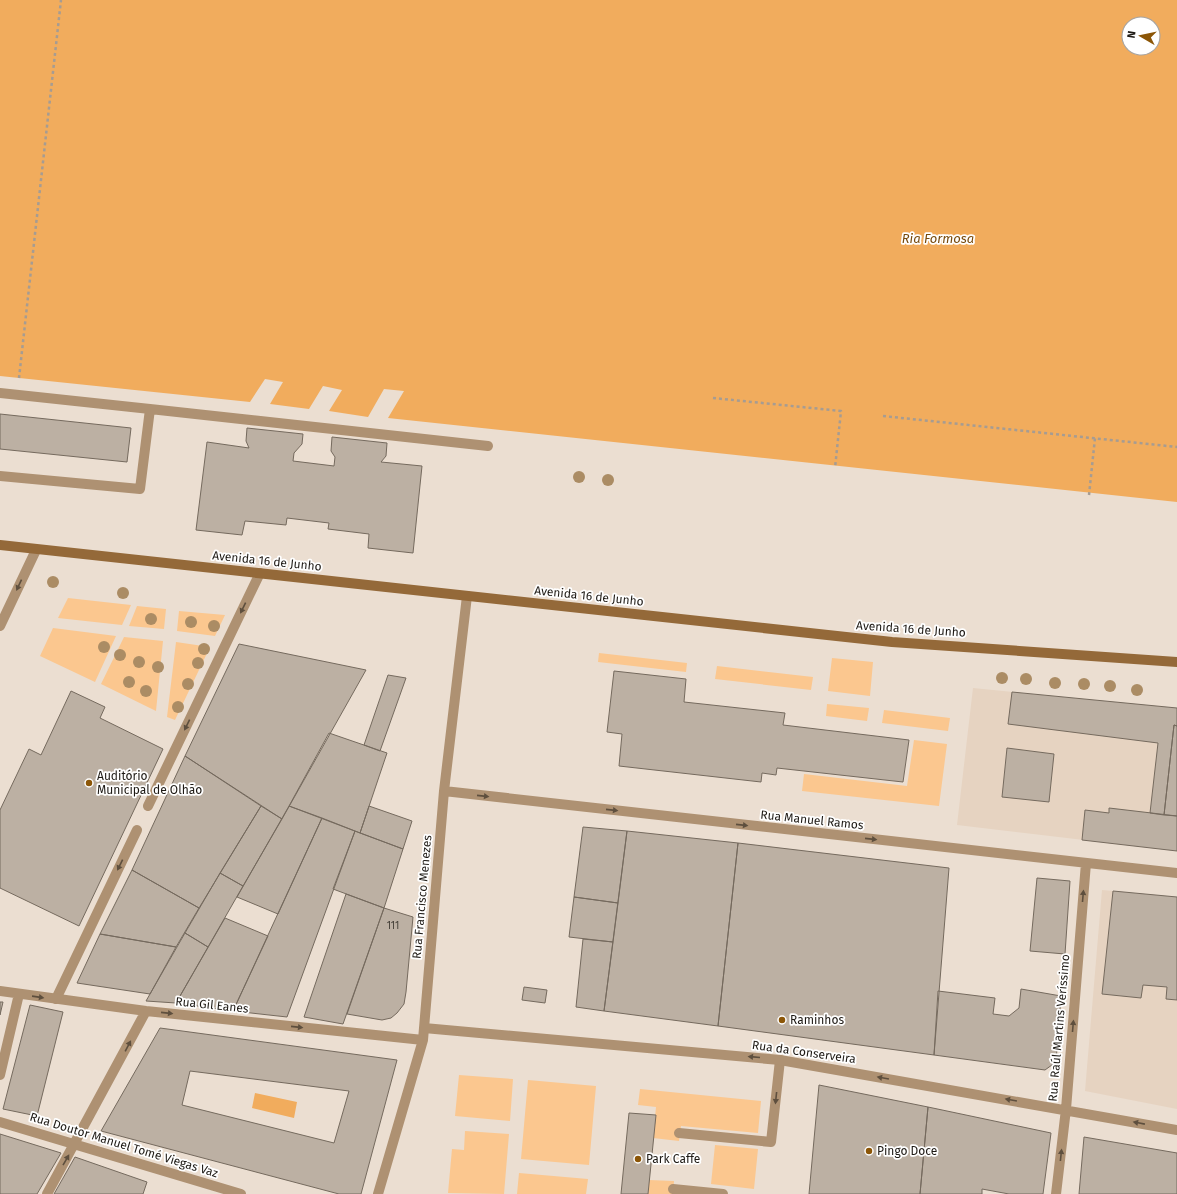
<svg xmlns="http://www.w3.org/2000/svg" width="1177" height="1194" viewBox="0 0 1177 1194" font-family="'Fira Sans',sans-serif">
  <rect width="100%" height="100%" fill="#ebded1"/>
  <path fill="#e6d3c1" d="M973,688L1177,708V851L957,825Z
    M1102,890L1177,897V1109L1085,1091Z"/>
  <path fill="#fbc78f" d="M68,598L131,605L122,625L58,618Z
    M137,606L166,609L164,629L129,626Z
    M179,611L225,615L215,636L177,631Z
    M53,628L116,636L95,682L40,656Z
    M124,637L163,641L156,711L101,684Z
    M176,642L210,647L175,720L167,717Z
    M599,653L687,663L686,672L598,662Z
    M832,658L873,662L870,696L828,691Z
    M717,666L813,677L811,690L715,679Z
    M827,704L869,708L867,721L826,716Z
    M884,710L950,718L948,731L882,723Z
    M914,740L947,744L939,806L802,791L804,774L907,786Z
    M459,1075L513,1079L510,1121L455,1116Z
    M528,1080L596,1086L589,1165L521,1159Z
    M640,1089L761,1101L758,1133L681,1126L679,1141L653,1138L656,1107L638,1105Z
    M465,1131L509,1134L504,1194L448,1193L452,1149L464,1150Z
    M715,1145L758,1149L754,1189L711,1184Z
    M519,1173L588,1179L586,1194H517Z
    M649,1180L674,1181L673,1194H648Z"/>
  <path fill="#f1ac5d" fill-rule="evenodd" d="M0,0H1177V502L388,418L404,391L384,389L368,417L329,411L342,390L323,386L309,409L270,404L283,382L265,379L250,402L0,376ZM1129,24H1153V48H1129Z
    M255,1093L297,1102L294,1118L252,1108Z"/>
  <path fill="#bcb0a3" stroke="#756a5e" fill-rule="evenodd" d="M0,414L131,428L127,462L0,449Z
    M247,428L303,434L302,444L294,453L293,461L334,466L335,457L331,451L332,437L387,443L386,456L381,462L422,466L413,553L368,548L369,534L328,529L329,523L287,518L286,525L245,521L242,535L196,530L207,442L249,448L246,441Z
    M239,644L366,670L282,819L185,756Z
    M614,671L686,679L684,702L785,713L783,725L909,740L903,782L777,768L776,775L762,773L761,782L619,766L622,734L607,732Z
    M388,675L406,678L380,751L364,745Z
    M71,691L105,707L100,718L163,749L79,926L0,888V810L29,749L41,755Z
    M1012,692L1177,708V726L1174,725L1164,815L1150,813L1158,743L1008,724Z
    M1174,725L1177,726V816L1164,815Z
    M329,733L387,753L360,833L289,806Z
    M1007,748L1054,754L1049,802L1002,797Z
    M185,756L261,806L199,908L132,870Z
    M261,806L282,819L243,886L220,873Z
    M289,806L322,818L278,914L237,897Z
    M369,806L412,821L403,849L360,833Z
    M1109,808L1177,816V851L1082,840L1085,810L1109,813Z
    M322,818L355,831L287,1017L233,1011Z
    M583,827L627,831L618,903L574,897Z
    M355,831L403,849L384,908L333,889Z
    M627,831L738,843L718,1026L604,1011Z
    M738,843L949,868L934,1055L718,1026Z
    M132,870L199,908L176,947L100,934Z
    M220,873L243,886L208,947L185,933Z
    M1037,878L1070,881L1065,954L1030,951Z
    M1113,891L1177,897V1000L1166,999L1167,987L1143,985L1141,998L1102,994Z
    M346,894L384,908L343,1024L304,1017Z
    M574,897L618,903L613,942L569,937Z
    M384,908L413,917L406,992L404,1004L397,1013L391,1018L382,1020L347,1014Z
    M225,918L268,936L233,1011L176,1003Z
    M185,933L208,947L176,1003L146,1001Z
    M100,934L176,947L150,994L77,983Z
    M583,939L613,942L604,1011L576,1007Z
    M524,987L547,990L545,1003L522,1000Z
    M1021,989L1061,996L1056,1062L1045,1070L934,1055L938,991L995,998L993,1014L1009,1016L1019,1008Z
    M0,1002H3L0,1015Z
    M30,1005L63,1012L37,1116L3,1109Z
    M160,1028L397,1060L361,1194H339L101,1131ZM190,1071L349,1091L334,1143L182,1105Z
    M819,1085L928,1107L920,1194H809Z
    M928,1107L1051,1133L1043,1194H1009L982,1189V1194H920Z
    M629,1113L656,1115L648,1194H621Z
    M0,1134L61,1153L37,1194H0Z
    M1084,1137L1177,1153V1194H1079Z
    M75,1157L147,1182L143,1194H54Z"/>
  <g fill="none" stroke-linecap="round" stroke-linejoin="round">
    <path stroke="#a69c92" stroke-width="2.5" stroke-dasharray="3 3" stroke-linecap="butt" d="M19,378L61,0
      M713,398L841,411L835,468
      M883,416L1177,447
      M1089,495L1095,438"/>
    <path stroke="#ae9172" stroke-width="10" d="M0,393L150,409
      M0,476L140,489L150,409L488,446
      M148,806L260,573
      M56,999L137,830
      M679,1133L771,1142L780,1060
      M673,1189L723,1194"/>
    <path stroke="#ae9172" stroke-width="10" d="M0,626L36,550
      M444,791L1177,873
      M0,991L146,1011L423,1040
      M424,1028L780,1060L1177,1130
      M0,1075L19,994
      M0,1122L241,1194
      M47,1194L146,1011
      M378,1194L423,1040L444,791L467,596
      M1056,1194L1066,1109L1086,863"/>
    <path stroke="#946939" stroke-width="10" d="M0,545L892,642L1177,662"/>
  </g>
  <g fill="#ab8c64">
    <circle cx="579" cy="477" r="6"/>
    <circle cx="608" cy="480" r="6"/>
    <circle cx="53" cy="582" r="6"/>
    <circle cx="123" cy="593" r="6"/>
    <circle cx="151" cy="619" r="6"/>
    <circle cx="191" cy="622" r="6"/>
    <circle cx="214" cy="626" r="6"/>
    <circle cx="104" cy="647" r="6"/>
    <circle cx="204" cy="649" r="6"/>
    <circle cx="120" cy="655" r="6"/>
    <circle cx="139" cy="662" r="6"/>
    <circle cx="198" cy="663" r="6"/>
    <circle cx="158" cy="667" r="6"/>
    <circle cx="1002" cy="678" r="6"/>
    <circle cx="1026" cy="679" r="6"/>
    <circle cx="129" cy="682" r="6"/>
    <circle cx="1055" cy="683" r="6"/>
    <circle cx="188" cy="684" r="6"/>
    <circle cx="1084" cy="684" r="6"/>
    <circle cx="1110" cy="686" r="6"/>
    <circle cx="1137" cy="690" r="6"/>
    <circle cx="146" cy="691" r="6"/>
    <circle cx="178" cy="707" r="6"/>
  </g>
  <defs><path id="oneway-solid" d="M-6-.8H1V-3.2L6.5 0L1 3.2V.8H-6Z"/></defs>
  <g fill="#5e4f3e">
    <use href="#oneway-solid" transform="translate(19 585) rotate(115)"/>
    <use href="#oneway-solid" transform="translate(243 608) rotate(116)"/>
    <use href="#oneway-solid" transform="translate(187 725) rotate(116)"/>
    <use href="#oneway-solid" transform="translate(483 796) rotate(6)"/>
    <use href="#oneway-solid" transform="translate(612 810) rotate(6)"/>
    <use href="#oneway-solid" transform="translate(742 825) rotate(6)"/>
    <use href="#oneway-solid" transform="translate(871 839) rotate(6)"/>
    <use href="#oneway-solid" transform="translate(120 865) rotate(116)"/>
    <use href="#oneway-solid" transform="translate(1083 896) rotate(-85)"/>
    <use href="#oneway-solid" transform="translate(38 997) rotate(8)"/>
    <use href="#oneway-solid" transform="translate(167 1013) rotate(6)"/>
    <use href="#oneway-solid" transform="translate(1073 1026) rotate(-85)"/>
    <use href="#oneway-solid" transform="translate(297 1027) rotate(6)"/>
    <use href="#oneway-solid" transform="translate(128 1046) rotate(-62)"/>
    <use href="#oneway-solid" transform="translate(754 1057) rotate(-175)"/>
    <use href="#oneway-solid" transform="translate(883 1078) rotate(-170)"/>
    <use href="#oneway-solid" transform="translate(776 1098) rotate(96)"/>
    <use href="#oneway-solid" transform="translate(1011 1100) rotate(-170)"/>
    <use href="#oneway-solid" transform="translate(1139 1123) rotate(-169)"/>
    <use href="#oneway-solid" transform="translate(1061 1155) rotate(-84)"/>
    <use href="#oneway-solid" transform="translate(66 1160) rotate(-60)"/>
  </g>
  <g fill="#8c5607" stroke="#fff" stroke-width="1.5">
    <circle cx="89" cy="783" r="4"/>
    <circle cx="782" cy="1020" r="4"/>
    <circle cx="869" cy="1151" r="4"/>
    <circle cx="638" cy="1159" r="4"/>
  </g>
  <g text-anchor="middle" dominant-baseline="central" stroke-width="3.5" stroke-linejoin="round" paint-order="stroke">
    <g font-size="10" fill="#453f38">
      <text x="393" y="926">111</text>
    </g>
    <g font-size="12" fill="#1d1914" stroke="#fff">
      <text transform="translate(267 561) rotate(6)">Avenida 16 de Junho</text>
      <text transform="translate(589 596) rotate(6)">Avenida 16 de Junho</text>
      <text transform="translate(911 629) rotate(4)">Avenida 16 de Junho</text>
      <text transform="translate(812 820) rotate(6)">Rua Manuel Ramos</text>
      <text transform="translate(422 897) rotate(-85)">Rua Francisco Menezes</text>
      <text transform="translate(212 1005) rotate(6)">Rua Gil Eanes</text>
      <text transform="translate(1059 1028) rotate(-85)">Rua Raúl Martins Veríssimo</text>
      <text transform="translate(804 1052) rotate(8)">Rua da Conserveira</text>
      <text transform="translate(124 1145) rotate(17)">Rua Doutor Manuel Tomé Viegas Vaz</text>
    </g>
    <g font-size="12" fill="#1d1914" stroke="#fff" text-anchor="start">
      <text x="97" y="776">Auditório<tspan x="97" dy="14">Municipal de Olhão</tspan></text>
      <text x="790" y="1020">Raminhos</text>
      <text x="877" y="1151">Pingo Doce</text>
      <text x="646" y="1159">Park Caffe</text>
    </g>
    <g font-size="13" font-style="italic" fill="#774a0c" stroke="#fff">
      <text x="938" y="238">Ria Formosa</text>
    </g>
  </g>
  <g transform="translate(1141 36) rotate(279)"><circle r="19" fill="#ffffff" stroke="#a5a3a1"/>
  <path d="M0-3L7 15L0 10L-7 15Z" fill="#8c5607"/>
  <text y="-6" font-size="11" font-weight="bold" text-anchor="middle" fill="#1d1914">N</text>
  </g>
</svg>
